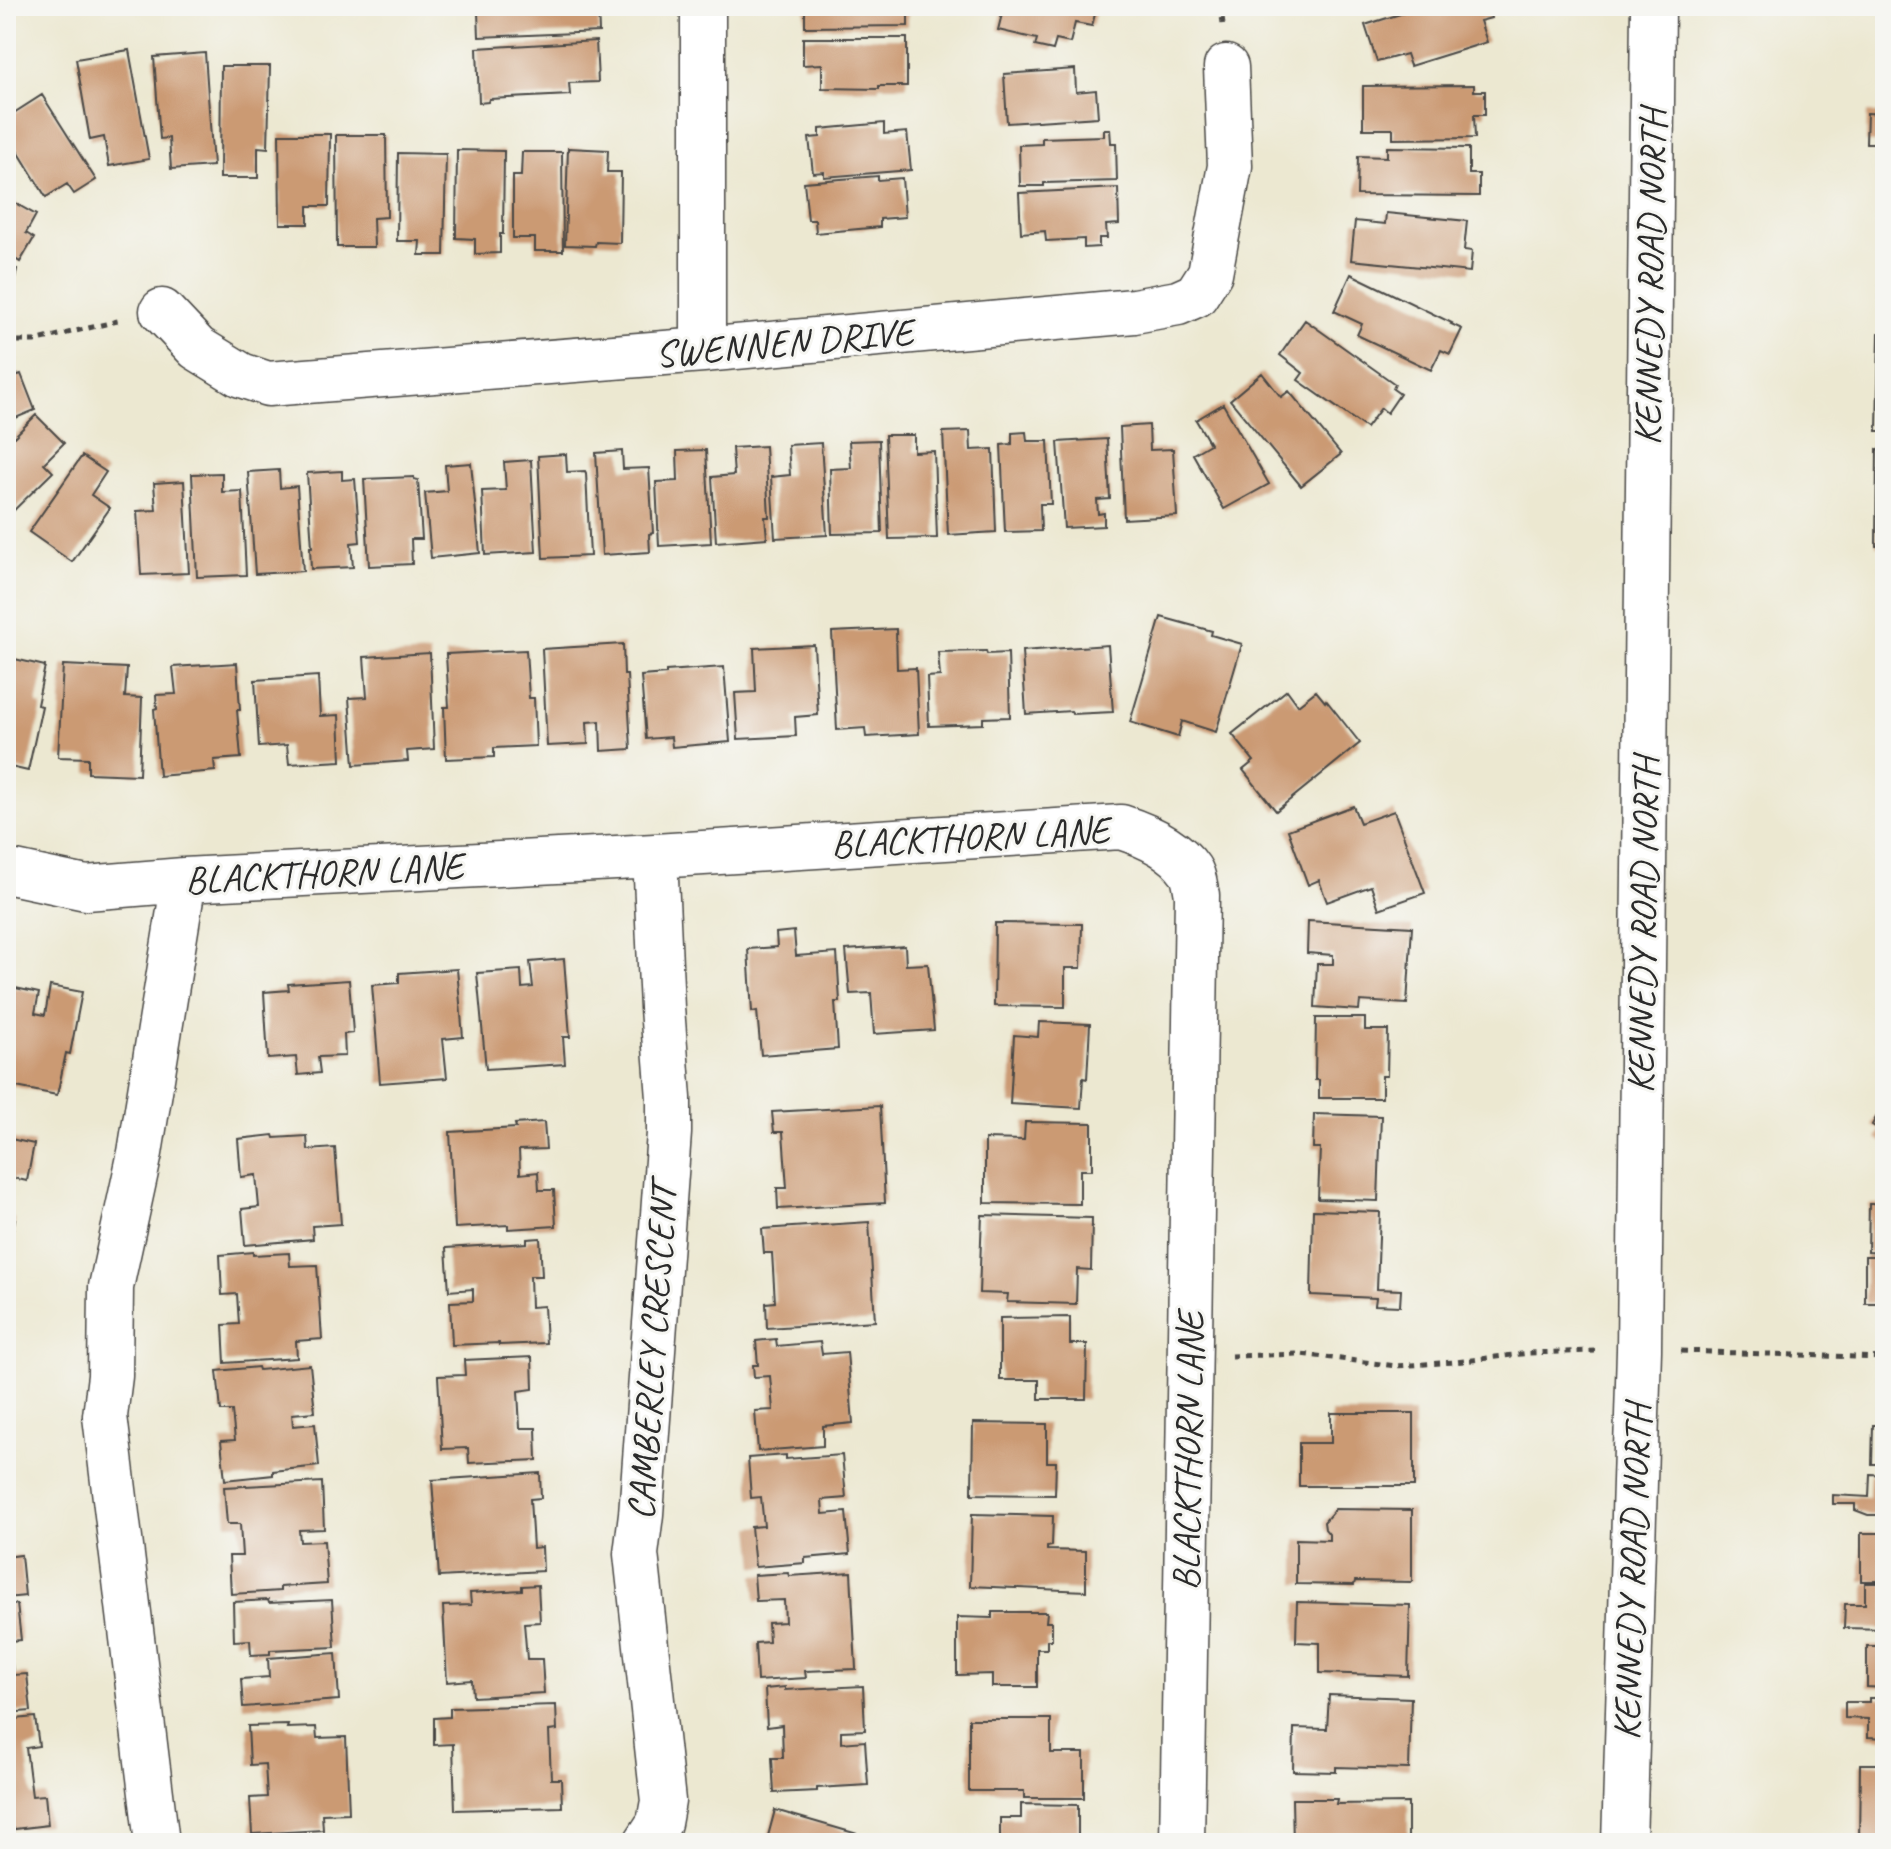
<svg xmlns="http://www.w3.org/2000/svg" width="1891" height="1849" viewBox="0 0 1891 1849" font-family="Caveat,sans-serif">
  <rect width="100%" height="100%" fill="#f6f6f2"/>
  <filter id="ink" filterUnits="userSpaceOnUse"><feTurbulence type="fractalNoise" baseFrequency=".0125" numOctaves="2"/><feDisplacementMap in="SourceGraphic" scale="16" xChannelSelector="R" yChannelSelector="G"/><feConvolveMatrix kernelMatrix="1 2 1 2 8 2 1 2 1" color-interpolation-filters="sRGB"/></filter>
  <filter id="wash" filterUnits="userSpaceOnUse"><feTurbulence type="fractalNoise" baseFrequency=".006" numOctaves="4" result="noise"/><feDisplacementMap in="SourceGraphic" scale="32" xChannelSelector="R" yChannelSelector="G"/><feGaussianBlur stdDeviation="1.8" result="paint"/><feColorMatrix in="noise" values="0 0 0 0 0 0 0 0 0 0 0 0 0 0 0 0 0 1.4 0 .05"/><feComposite in="paint" operator="in"/></filter>
  <g filter="url(#wash)">
    <rect width="100%" height="100%" fill="#ece8d1"/>
    <g id="blocks">
      <path fill="#cb9a73" d="M487,6H598L599,32L479,37L478,12L487,11Z
        M805,6H908V26L805,27Z
        M1004,6H1097L1092,26L1075,23L1070,43L1056,40L1053,50L1035,46L1037,39L998,30Z
        M1426,6H1487L1491,18L1480,21L1487,42L1410,66L1406,54L1377,62L1365,25Z
        M803,38H907V86H879V89L822,88V64L803,65Z
        M596,41L598,82L569,83L570,95L489,99L488,102L479,103L477,48Z
        M129,50L149,159L109,166L104,137L90,140L76,59Z
        M205,53L213,166L171,169L169,138L160,139L154,57Z
        M221,66H270L268,148L258,147V178H220Z
        M1075,69L1076,92L1096,90L1098,117L1007,123L1004,74Z
        M1474,85V91H1485V115H1474L1475,138L1393,139V129H1363V86Z
        M42,95L96,180L74,194L67,184L46,197L6,132V118Z
        M1867,113L1885,114V143H1866Z
        M884,123V134L907,132L911,170L824,177V172L813,173L809,138L820,137V129Z
        M1104,129H1110L1111,143H1116L1117,181L1044,183V186H1020L1019,145L1042,144V138L1104,136Z
        M279,134H330L329,206H308V224H280Z
        M336,135H386L387,217L373,218L374,247H337Z
        M1387,147L1469,148V174H1479V196L1357,195L1358,156L1387,157Z
        M568,148L608,150L607,172H621L620,243L596,242L595,246L565,245Z
        M457,150L504,151L503,234H500V253L475,254V239L456,238Z
        M522,152H562L563,251H535V238H513V176H521Z
        M398,153L446,154L444,255H419L420,241H397Z
        M878,176V180L902,178L905,217L880,219V227L816,233L815,220H808L804,182Z
        M1118,188L1119,224L1106,225L1107,238H1099V247L1084,248V239L1046,241L1045,231L1021,233L1019,193Z
        M6,198L36,215L26,233L34,238L20,262L6,253Z
        M1386,213L1467,221L1464,250L1472,251L1470,272L1351,260L1355,221L1385,224Z
        M6,266L17,269L12,293L6,292Z
        M1351,274L1452,323L1451,324L1462,329L1450,354L1441,350L1431,370L1357,335L1362,324L1334,311Z
        M1305,320L1395,384L1393,389L1400,394L1387,413L1381,408L1366,428L1298,380L1303,373L1280,355Z
        M1879,333H1885V431H1877Z
        M1262,373L1281,397L1289,391L1341,454L1301,486L1230,400Z
        M21,374L35,410L6,422V379Z
        M1223,404L1269,484L1224,509L1193,454L1210,444L1196,420Z
        M36,415L64,443L44,463L53,472L6,518V445Z
        M1149,425L1150,450L1173,449L1177,516L1124,519L1120,427Z
        M970,431L971,450L993,449L996,532L948,535L943,432Z
        M1026,432L1027,441H1048L1051,504H1040L1041,531L1005,532L1001,445L1012,444V433Z
        M885,435H914V452L934,451L937,538L889,539Z
        M1107,439L1110,499L1097,500L1098,514L1104,513V526L1064,528L1058,442Z
        M879,440L882,533L832,534L830,469L851,468L849,441Z
        M821,443L827,535L775,538L771,477L790,475L788,445Z
        M765,446L769,517H765L767,538L716,542L712,477L734,475L732,448Z
        M1877,449L1885,450V546H1876Z
        M706,450L711,543L659,546L656,482L678,481L677,451Z
        M622,451L623,469L649,468L653,533L649,534L650,552L602,555L596,453Z
        M566,454L567,472L585,471L586,473L590,556L543,558L538,456Z
        M82,456L106,472L91,495L110,508L72,562L29,532Z
        M531,460L536,552L485,555L482,491L506,490L504,462Z
        M471,463L480,553L431,558L425,493L447,491L445,465Z
        M279,470L280,488L297,486L303,571L255,574L248,472Z
        M342,471V480L355,479L360,542L351,543L353,567L311,569L310,547H312L307,473Z
        M222,473V492L242,491L246,575L197,577L192,474Z
        M414,477V479L418,480L422,539H411L412,564L369,566L364,479Z
        M184,481L189,573L141,575L137,511L156,510L154,483Z
        M1161,617L1212,631L1211,635L1242,644L1216,732L1182,721L1178,737L1130,722Z
        M896,629L897,669L916,668L919,734L866,737L865,728L837,730L832,632Z
        M623,644L624,675H627L631,749L601,751L600,721L587,722L588,744L547,746L542,649Z
        M814,645L818,715L795,717L796,736L738,739L735,693L756,692L754,648Z
        M1108,645L1113,712L1072,714L1071,711L1026,714L1022,651Z
        M526,650L529,698H534L536,746L494,748V757L446,759L444,707H449L446,654Z
        M986,651L987,654L1008,653L1010,717L983,718V724L929,726L927,677L940,676L938,652Z
        M430,653L434,749L407,751L408,761L354,765L349,698L367,697L364,657Z
        M6,657L45,666L37,705L42,706L28,771L6,766Z
        M237,663L240,710H237L241,758L214,760L215,771L159,776L154,709L157,708L156,695L176,694L173,667Z
        M63,665L127,668L125,697L142,698L139,775L88,773V758L58,757Z
        M724,667L730,742L672,747L671,737L646,739L641,676L666,674V671Z
        M318,676L320,716L339,715L341,761L289,764L287,745L259,747L255,680Z
        M1287,690L1298,705L1316,691L1325,702L1326,700L1360,743L1276,811L1243,770L1254,761L1232,734Z
        M1353,806L1360,823L1394,811L1425,893L1379,909L1371,886L1327,902L1319,880L1308,885L1288,830Z
        M1308,921L1412,927L1407,1004L1360,1001L1359,1010L1315,1007L1317,964H1333V955L1307,953Z
        M995,923L1082,924L1081,968H1065V1007L994,1006Z
        M794,931L796,956L837,953L840,1002H835L838,1049L761,1055L757,1011L752,1012L748,949L777,947L776,933Z
        M905,946L906,965L928,964L934,1030L874,1034L871,993L850,994L846,950Z
        M564,959L570,1037H563L565,1064L486,1069L477,973L521,970L522,988L533,987L530,962Z
        M457,969L463,1037L443,1039L447,1078L380,1083L372,985L399,983V973Z
        M349,980L353,1033L344,1034L345,1056L318,1057L320,1073L298,1075L296,1057L268,1059L264,992L289,990L288,984Z
        M6,986L39,993L35,1013L45,1015L50,986L82,992L70,1054L66,1053L57,1095L6,1085Z
        M1316,1018H1365V1030H1388L1387,1076H1382V1098H1319V1080H1315Z
        M1039,1022L1090,1024L1087,1079L1083,1078L1081,1108L1010,1104L1014,1035L1038,1037Z
        M1885,1101V1144L1876,1139L1880,1130L1872,1125Z
        M880,1106L885,1203L778,1209L777,1188H787L783,1132H774L772,1112Z
        M1314,1114L1381,1116L1378,1201L1318,1199L1320,1148H1313Z
        M544,1122L546,1149L519,1150L520,1174L538,1172L539,1190H554L556,1226L508,1229V1225L455,1228L450,1132L516,1128L515,1124Z
        M1025,1122L1092,1123V1170H1080V1204L985,1203V1139L1024,1140Z
        M273,1135L274,1138L307,1136L308,1150L335,1148L341,1224L312,1226L313,1239L245,1245L242,1209L259,1207L256,1175L241,1177L238,1139Z
        M6,1138L34,1144L27,1181L13,1178L9,1196L6,1195Z
        M1869,1204H1885V1253L1868,1252Z
        M1313,1210L1380,1212L1377,1289L1401,1290L1400,1306L1375,1305L1376,1298L1311,1295Z
        M982,1215L1092,1218L1091,1270L1077,1269L1076,1304L1007,1302L1008,1294L979,1293Z
        M6,1217L15,1219L10,1245L6,1244Z
        M869,1222L875,1321L767,1328L766,1303L775,1302L772,1253H764L762,1229Z
        M540,1238L542,1276H530L531,1307L544,1306L546,1343L499,1345V1343L452,1345L450,1302L473,1301V1289L449,1291L446,1248L527,1243V1239Z
        M253,1252V1255L289,1253L290,1266L317,1265L322,1339L296,1341L297,1358L225,1363L223,1325L239,1324L237,1294L222,1295L220,1255Z
        M1865,1256H1885V1303H1865Z
        M1070,1317V1344H1087L1086,1399H1039V1380H1000V1318Z
        M776,1339L777,1346L820,1342L822,1354L847,1352L853,1423L823,1426V1446L758,1451L755,1411L773,1410L770,1376L754,1377L753,1365H758L756,1341Z
        M532,1357L533,1389L518,1391L520,1428H536L537,1460L469,1463L468,1448L442,1449L438,1376L465,1375L464,1360Z
        M310,1365L315,1412L292,1414L293,1426L315,1424L319,1466L273,1471V1475L225,1480L221,1441L235,1440L232,1411H221L217,1371L258,1367L259,1370Z
        M1331,1413H1414V1486H1299V1443H1331Z
        M973,1423L1047,1424V1462H1056L1055,1495L972,1494Z
        M1873,1425H1885V1464H1872Z
        M786,1455V1459L842,1455L846,1498L822,1500L823,1514L846,1512L850,1554L805,1558V1563L755,1567L751,1527L764,1526L761,1497L751,1498L748,1458Z
        M540,1473L541,1498L530,1499L533,1548L542,1547L543,1571L439,1577L432,1480Z
        M1870,1474L1885,1475V1515H1868L1855,1510V1504H1833V1495L1869,1497Z
        M322,1482L324,1529L299,1530L300,1542L324,1541L327,1584L280,1587V1591L231,1594L229,1556H242L240,1524H227L224,1487Z
        M1335,1509L1412,1510V1582L1355,1581L1354,1585L1296,1584V1539L1329,1540V1534L1325,1529L1324,1522Z
        M972,1514L1053,1516L1052,1546L1047,1547V1550L1086,1551V1591L970,1586Z
        M1861,1533H1885V1581H1861Z
        M21,1555L25,1596L6,1598V1557Z
        M851,1572L856,1669L805,1671L806,1678L757,1681L755,1643L769,1642L768,1623L785,1622L784,1600L756,1601L754,1575L788,1573L789,1576Z
        M1865,1583H1885V1629L1844,1628L1845,1604H1865Z
        M538,1585L540,1622L524,1623L527,1659H542L544,1693L473,1697L472,1680L447,1682L443,1606L471,1605L470,1593L522,1590V1586Z
        M268,1600L269,1603L332,1600L335,1647L270,1650V1654L251,1655L250,1640L234,1641L233,1602Z
        M1297,1602L1410,1605L1408,1676L1320,1673V1643L1296,1642Z
        M17,1604L21,1640L10,1641L13,1675L27,1674L31,1711L6,1713V1605Z
        M992,1612H1047L1046,1622H1052V1640H1047V1649H1037V1687H992V1674L957,1675V1617L992,1618Z
        M1867,1646H1885V1688L1867,1687Z
        M336,1653L339,1700L243,1707L241,1679L269,1677L268,1658Z
        M863,1686L865,1730L841,1731V1743L865,1741L868,1785L817,1788V1791L774,1793L772,1758H783L782,1725L767,1727L765,1689L785,1687V1690Z
        M1329,1695L1411,1698L1409,1769L1336,1767V1772L1293,1771L1294,1728L1327,1729Z
        M1869,1698H1885V1738L1868,1737V1719L1845,1718V1702H1869Z
        M556,1705L557,1730L549,1731L551,1779H561L562,1807L455,1810L453,1744L434,1745V1718L450,1717V1708Z
        M35,1717L39,1746L26,1748L32,1796L45,1795L48,1825L6,1830V1720Z
        M969,1719H1051V1753H1084V1798H1024V1791H969Z
        M288,1725L287,1728L316,1727L317,1738L346,1737L349,1813L322,1814L323,1830L252,1834L250,1798L267,1797L265,1764L250,1765L248,1726Z
        M1860,1764H1885V1843H1859Z
        M1292,1799H1337L1336,1804L1408,1803V1843H1293Z
        M1021,1804L1078,1805V1843H1000V1818H1021Z
        M775,1810L878,1840L877,1843H775L776,1838L768,1836Z"/>
    </g>
  </g>
  <g filter="url(#ink)">
    <use href="#blocks" fill-opacity="0" stroke="#484744" stroke-width="2"/>
    <g fill="none" stroke-linecap="round" stroke-linejoin="round">
      <defs>
        <path id="minor" d="M162,311L197,348L241,375L268,384L703,350L1134,311L1178,303L1196,295L1210,273L1230,166L1226,67
          M703,350V6
          M6,871L86,888L184,880L655,856L1121,827C1146,835 1175,848 1190,870C1195,877 1195,887 1197,895L1182,1843
          M157,1843L105,1416L110,1376L111,1287L140,1153L184,880
          M646,1843L659,1823L663,1801L636,1554L641,1514L669,1133V1098L662,1008L655,856"/>
        <path id="major" d="M1624,1843L1639,1350L1653,6"/>
      </defs>
      <use href="#minor" stroke="#484744" stroke-width="47"/>
      <use href="#major" stroke="#484744" stroke-width="47"/>
      <path stroke="#484744" stroke-width="5" stroke-dasharray="6 6" stroke-linecap="butt" d="M1221,6L1223,25
        M6,341H34L122,320
        M1681,1351L1885,1358
        M1231,1356L1301,1354L1396,1366L1455,1362L1529,1353L1595,1351"/>
      <use href="#minor" stroke="#fff" stroke-width="44"/>
      <use href="#major" stroke="#fff" stroke-width="44"/>
    </g>
  </g>
  <g text-anchor="middle" dominant-baseline="central" stroke-width="6" stroke-linejoin="round" paint-order="stroke">
    <g font-size="38" fill="#2b2b2b" stroke="#f6f6f2">
      <text transform="translate(1650 277) rotate(-89)">KENNEDY ROAD NORTH</text>
      <text transform="translate(784 343) rotate(-5)">SWENNEN DRIVE</text>
      <text transform="translate(970 837) rotate(-3)">BLACKTHORN LANE</text>
      <text transform="translate(324 873) rotate(-3)">BLACKTHORN LANE</text>
      <text transform="translate(1643 925) rotate(-89)">KENNEDY ROAD NORTH</text>
      <text transform="translate(652 1352) rotate(-86)">CAMBERLEY CRESCENT</text>
      <text transform="translate(1188 1451) rotate(-89)">BLACKTHORN LANE</text>
      <text transform="translate(1632 1572) rotate(-88)">KENNEDY ROAD NORTH</text>
    </g>
  </g>
  <rect width="1891" height="1849" fill="none" stroke="#f6f6f2" stroke-width="32"/>
</svg>
